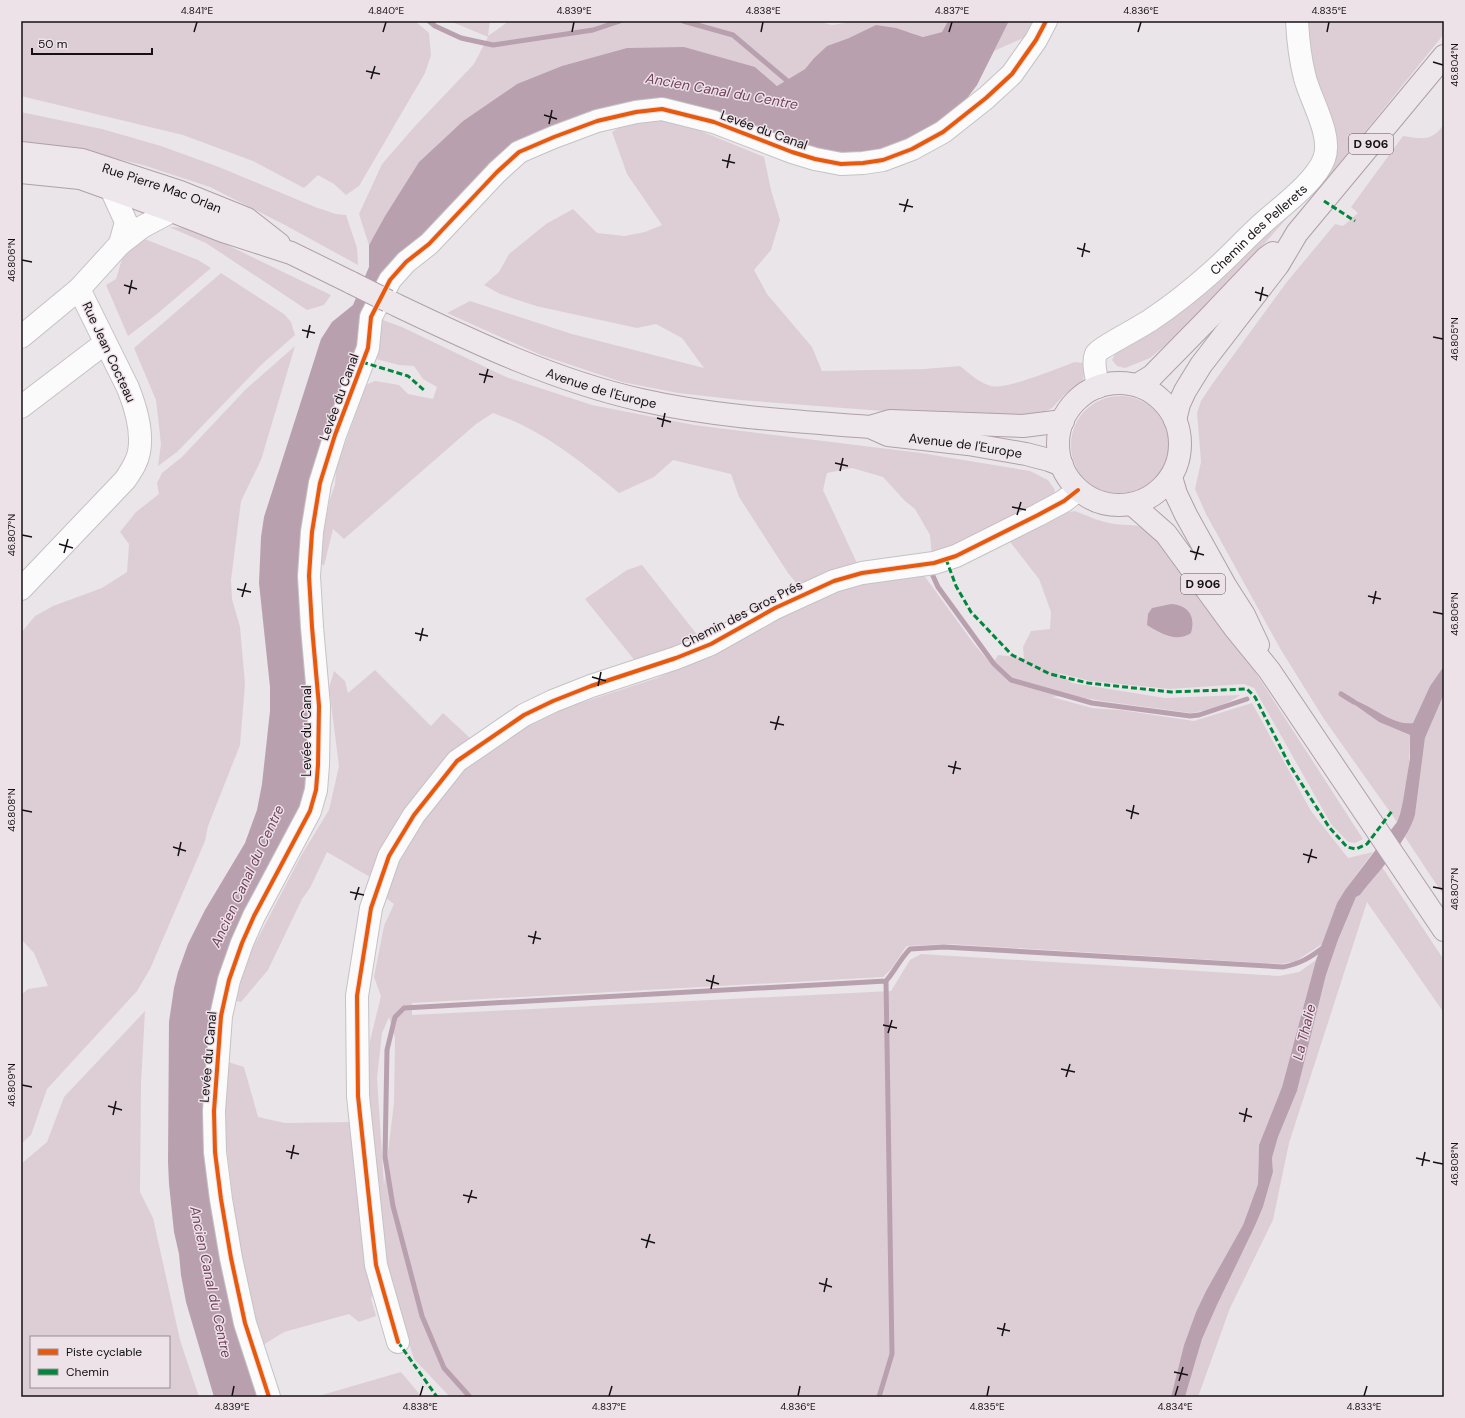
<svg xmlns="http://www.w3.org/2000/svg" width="1465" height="1418" viewBox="0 0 1465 1418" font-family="'DM Sans',sans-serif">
  <rect width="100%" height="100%" fill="#eae5e8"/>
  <path fill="#ddced6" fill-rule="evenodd" d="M21,21H415L429,33L431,55L425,73L359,186L346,195L334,184L318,175L304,188L253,161L183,135L21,96Z
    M450,21H490L488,36L509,21H817L832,25L857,21H948L942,32L923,37L909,32L849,38L827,46L814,58L805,69L777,86L755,67L517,84L463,121L419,162L385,216L369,245L359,214L382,164L416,125L474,64L488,37Z
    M1009,21H1037L1030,35L994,51Z
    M1308,21H1444V34L1325,181L1313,189L1240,271L1181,332L1150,358L1125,368L1117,366L1112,360L1116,352L1335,157L1313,70Z
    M21,112L102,129L161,146L219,167L315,207L336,214L346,215L357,248L358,265L285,225L210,187L143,165L76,149L21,142Z
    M654,118L679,122L764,157L771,190L780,220L771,250L754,270L767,294L812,347L822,371L924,369L960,366C969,373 979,383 991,386C1006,390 1058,368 1075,362L1083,363L1084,372L1083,382L1064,395L1052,408L1038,415L1007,417L935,415L740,400L678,393L622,382L541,355L447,313L470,301L572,334L704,368L682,338L656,324L637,328L536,306L500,294L484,285L499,272L509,254L546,224L573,209L597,233L625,236L645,232L662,225L627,174L612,132L629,121Z
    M1444,124V666L1430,686L1413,723C1389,726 1366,698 1346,699L1379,722L1410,735C1410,764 1407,795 1397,822L1324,719L1281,650L1206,514L1195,489L1201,462L1197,413L1201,401L1213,383L1286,283L1335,224L1343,226L1358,213L1351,207L1403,136C1422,139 1432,142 1444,124Z
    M169,227L192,228L331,295L324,305L307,310L206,243Z
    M142,238L198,260L211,268L157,314L128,336L106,285L116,279L122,259Z
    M221,273L284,314L291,322L295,335L261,365L177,452L158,466L161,444L156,400L134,348Z
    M380,319L402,327L506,377L592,405L694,425L921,453L1030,471L1048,480L1055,490L1054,497L932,557L930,535L915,509L905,501L883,477L852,468L827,473L823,490L857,563L845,569L798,585L788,573L739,497L731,474L673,460L654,477L619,493C589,468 557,442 522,425C513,420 503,417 493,413L476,424L344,539L333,529L324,566L321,563L324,528L330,499L335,485L336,469L366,385L375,381L399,385L408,394L433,399L437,387L423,379L414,366L399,365L376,359L377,338Z
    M295,346L261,460L241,501L231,580L232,599L240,627L245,684L240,745L208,826L205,841L150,969L137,991L47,1089L31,1135L21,1144V995L28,989L48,986L34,953L21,939V633L35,616L53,606L102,588L127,572L129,544L120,532L136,512L159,494L157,483L162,473L182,457L246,389Z
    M1071 445a49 49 0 1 1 98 0a49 49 0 1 1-98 0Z
    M1075,511C1088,516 1100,522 1114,524C1129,526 1136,523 1151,531L1232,636L1363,839L1355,843L1348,842L1331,824L1254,688L1244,684L1170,689L1090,681L1058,673L1072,683L1165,698L1240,695C1229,704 1204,712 1190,713L1102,701L1067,695L1052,697L1092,708L1121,710L1194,721L1252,703L1311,811L1348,858L1373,852L1345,890L1337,903L1322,944L1296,961L1281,964L948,944L907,946C898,957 894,968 883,977L412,1003V1015L891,991L910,960L921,954L1279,976L1299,972L1316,960L1282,1087L1259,1145L1258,1184L1243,1225L1206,1291L1196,1312L1184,1345L1171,1397H450L414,1359L384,1265L365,1097L370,1041L381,996L374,977L384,926L394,904L386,898L402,847L431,807L474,758L523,726L565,708L657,678L748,635L815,600L850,588L863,581L923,574L974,644L992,665L998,655L1024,658L1023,647L1031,631L1050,629L1051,612L1039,579L1007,538L1064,513ZM389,1017L395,1038L394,1103L384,1185L377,1078L382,1033Z
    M642,565L699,637L636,662L585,599L627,570Z
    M375,670L431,726L443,713L470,738L453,755L399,817L370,877L327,852L310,888L302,899L268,970L241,1002L233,1000L250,953L301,856L329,810L339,766L329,688L334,671L345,681L348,693Z
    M1444,694V896L1405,837L1415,815L1425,738Z
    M1382,867L1444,960V1013L1367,902L1289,1143L1273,1220L1230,1308L1198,1397H1185L1202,1339L1217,1305L1254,1228L1263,1207L1273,1172L1272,1158L1278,1137L1297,1091L1326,975L1338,940L1356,897L1360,895Z
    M145,1011L141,1084L140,1192L153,1218L180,1340L199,1397H21V1164L47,1142L64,1097ZM31,1337H169V1387H31Z
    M225,1061L244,1067L258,1117L285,1123L352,1122L374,1291L371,1299L376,1316L359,1322L349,1314L284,1332L263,1345L245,1281L236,1223L225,1134Z
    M401,1372L422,1397H315Z"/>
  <path fill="#b9a0ae" d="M948,21H1009L977,85L962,105L918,139L848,159L724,118L574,122L398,261L320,472L309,656L311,792L248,912L209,1073L262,1397H214L186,1302L181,1275L179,1254L174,1232L169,1184L168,1162L169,1022L174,988L178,972L188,944L205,910L245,843L257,810L262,784L270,711V687L259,583L261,537L264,517L321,339L332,322L353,305L369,267V245L385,216L419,162L463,121L517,84L562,66L627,48L684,47L755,67L777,86L805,69L814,58L827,46L849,38L876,25L896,28L923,37L942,32Z
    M1171,604C1188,605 1196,616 1191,633C1176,643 1160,633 1147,625L1148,614L1152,608Z
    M1444,666V694L1425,738L1415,815C1407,842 1377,873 1360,895L1356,897L1338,940L1326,975L1297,1091L1278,1137L1272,1158L1273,1172L1263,1207L1254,1228L1217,1305L1202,1339L1185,1397H1171L1184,1345L1196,1312L1206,1291L1243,1225L1258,1184L1259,1145L1282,1087L1316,960L1337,903L1345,890L1397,822L1400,814L1403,801L1410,758V735L1379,722L1345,698C1368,700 1389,726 1413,723L1430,686Z"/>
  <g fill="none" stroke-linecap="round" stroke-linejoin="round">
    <path stroke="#b9a0ae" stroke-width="5" d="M429,21L435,26L461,38L493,45L593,30L620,21
      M683,21L733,35L791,84
      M933,576L938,587L994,664L1011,680L1092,703L1190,716L1199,715L1247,699
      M1341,694L1354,702
      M470,1397L444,1368L422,1316L393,1206L385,1157L387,1050L395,1017L404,1008L886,981C895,971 900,959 910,949L944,947L1283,967C1300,964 1311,957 1324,947
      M879,1397L892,1354L886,981"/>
    <defs>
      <g id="minor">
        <path d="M111,189L126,222L120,244"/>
        <path d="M21,337L79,289L120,244L142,227L172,211"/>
        <path id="s1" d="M1098,387C1097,378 1092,363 1096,354C1099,348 1143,326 1152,319C1173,305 1193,289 1212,272C1230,256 1246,238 1264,222C1282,206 1316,181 1324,159C1333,136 1311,101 1305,78C1300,59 1298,40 1297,21"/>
        <path d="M21,407L105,343"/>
        <path d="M21,589L125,480C131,471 137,463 139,452C143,431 136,408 128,388L79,289"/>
        <path d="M398,1342L376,1265L358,1096L357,996L371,908L389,856L414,815L457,761L524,715L553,701L591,686L676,658L711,644L775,608L834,581L862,573L934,563L956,556L1038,515L1064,501L1078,490"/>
        <path d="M269,1397L245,1323L231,1258L221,1199L215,1152L214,1111L221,1016L229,980L242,943L254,916L310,811L316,790L318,765L319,706L312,627L309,576L312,532L320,483L335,435L368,348L371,317L390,280L406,262L429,244L497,172L519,152L554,137L597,121L636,112L662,109L714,122L792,152L815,159L841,164L863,163L883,160L912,149L943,132L986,98L1012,74L1036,40L1046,21"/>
      </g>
      <g id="major">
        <path id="s2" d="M21,153L82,160L180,192L247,219L279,244"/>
        <path d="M21,172L80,178L172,211L223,231L291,253L352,283"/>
        <path id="s3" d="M388,301C470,340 552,380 641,400C716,417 793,421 870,427L888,435L968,444L1026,454L1049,460L1062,465"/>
        <circle cx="1119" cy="444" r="61"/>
        <path d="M1137,385L1152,376L1208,319L1266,258L1273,253"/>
        <path d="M1175,420L1179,404L1185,391L1201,365L1278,265L1297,233L1444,56"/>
        <path d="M873,426L890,421L1023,426L1063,421"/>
        <path d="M1171,477L1176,494L1186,515L1226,587L1244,615L1258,645"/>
        <path d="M1132,504L1166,534L1234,627L1269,670L1444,930"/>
      </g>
    </defs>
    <use href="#minor" stroke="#c6c2c4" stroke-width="24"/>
    <use href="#major" stroke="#afa0a9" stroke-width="24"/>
    <use href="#minor" stroke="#fcfbfc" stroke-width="22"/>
    <use href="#major" stroke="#ede6eb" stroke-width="22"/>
    <defs>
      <path id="major-bridge" d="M352,283L388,301"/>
    </defs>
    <use href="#major-bridge" stroke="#afa0a9" stroke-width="24" stroke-linecap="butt"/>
    <use href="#major-bridge" stroke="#ede6eb" stroke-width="22"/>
    <path stroke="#00873e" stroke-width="3" stroke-dasharray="6 3" stroke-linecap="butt" d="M1324,201L1355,221
      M362,362L408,376L425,391
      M946,559L956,586L971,612L1012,655L1050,674L1088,683L1171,692L1247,689L1255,697L1289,764L1329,827L1347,847L1356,849L1367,844L1392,811
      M398,1342L437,1397"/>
    <defs>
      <path id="cycleway" d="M398,1342L376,1265L358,1096L357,996L371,908L389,856L414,815L457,761L524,715L553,701L591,686L676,658L711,644L775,608L834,581L862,573L934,563L956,556L1038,515L1064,501L1078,490
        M269,1397L245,1323L231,1258L221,1199L215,1152L214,1111L221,1016L229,980L242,943L254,916L310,811L316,790L318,765L319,706L312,627L309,576L312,532L320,483L335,435L368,348L371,317L390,280L406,262L429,244L497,172L519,152L554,137L597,121L636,112L662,109L714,122L792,152L815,159L841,164L863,163L883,160L912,149L943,132L986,98L1012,74L1036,40L1046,21"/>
    </defs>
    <use href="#cycleway" stroke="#ede2e8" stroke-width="6"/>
    <use href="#cycleway" stroke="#e8590c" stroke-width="4"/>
  </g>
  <path fill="none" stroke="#151113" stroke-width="1.5" d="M194,32L197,22M383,32L386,22M572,32L574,22M761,32L763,22M949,32L952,22M1138,32L1141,22M1327,32L1329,22M1433,62L1443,65M366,71L380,74M371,79L375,66M544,115L557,119M549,124L552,110M722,160L735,163M727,168L730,154M899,204L913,207M904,212L908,199M1077,248L1090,252M1082,257L1085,243M22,260L32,262M124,285L137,289M1255,292L1268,296M129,294L132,280M1260,301L1263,287M302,330L315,333M1433,337L1443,339M307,338L310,325M479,374L493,377M484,383L488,369M657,418L671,422M662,427L665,413M835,463L848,466M840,471L843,458M1012,507L1026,510M1017,515L1021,502M22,535L32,537M59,544L73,548M1190,551L1204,555M64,553L68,539M1195,560L1199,546M237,589L251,592M1368,596L1381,599M242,597L246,583M1373,604L1376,591M1433,612L1443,614M415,633L428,636M420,641L423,628M592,677L606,681M598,686L601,672M770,722L784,725M775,730L779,716M948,766L961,769M953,774L956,761M22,810L32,812M1126,810L1139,814M1131,819L1134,805M173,847L186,851M1303,854L1317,858M178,856L181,842M1308,863L1312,849M1433,887L1443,889M350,892L364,895M355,900L359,887M528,936L541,939M533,944L536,931M706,980L719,984M711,989L714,975M883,1025L897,1028M888,1033L892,1020M1061,1069L1075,1072M1066,1077L1070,1064M22,1085L32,1087M108,1106L122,1110M1239,1113L1252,1117M113,1115L116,1101M1244,1122L1247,1108M286,1151L299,1154M1416,1158L1430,1161M291,1159L294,1145M1433,1162L1443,1164M1422,1166L1425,1152M463,1195L477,1198M468,1203L472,1190M641,1239L655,1243M646,1248L650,1234M819,1283L832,1287M824,1292L827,1278M997,1328L1010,1331M1002,1336L1005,1323M1174,1372L1188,1375M1179,1381L1183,1367M232,1396L234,1386M420,1396L423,1386M609,1396L612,1386M798,1396L800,1386M987,1396L989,1386M1175,1396L1178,1386M1364,1396L1367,1386"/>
  <g text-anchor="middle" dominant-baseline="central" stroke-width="3" stroke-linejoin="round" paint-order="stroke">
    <g fill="#ede2e8" stroke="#565053" stroke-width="1">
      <rect x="1349" y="134" width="44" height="20" rx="3"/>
      <rect x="1181" y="574" width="44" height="20" rx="3"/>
    </g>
    <g font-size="12" font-weight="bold" fill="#151113">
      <text x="1371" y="144">D 906</text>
      <text x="1203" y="584">D 906</text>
    </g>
    <g font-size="13" fill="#151113" stroke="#ede2e8">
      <text transform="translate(764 130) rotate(20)">Levée du Canal</text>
      <text stroke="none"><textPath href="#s2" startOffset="146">Rue Pierre Mac Orlan</textPath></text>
      <text stroke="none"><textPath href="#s1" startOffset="239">Chemin des Pellerets</textPath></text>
      <text transform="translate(109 352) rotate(65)">Rue Jean Cocteau</text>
      <text stroke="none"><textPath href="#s3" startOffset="231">Avenue de l'Europe</textPath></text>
      <text transform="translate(339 397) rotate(-70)">Levée du Canal</text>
      <text stroke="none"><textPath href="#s3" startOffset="601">Avenue de l'Europe</textPath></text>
      <text transform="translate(742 614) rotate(-27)">Chemin des Gros Prés</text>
      <text transform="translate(306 731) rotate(-90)">Levée du Canal</text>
      <text transform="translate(208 1057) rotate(-85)">Levée du Canal</text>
    </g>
    <g font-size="14" font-style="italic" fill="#73425f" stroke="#ede2e8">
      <text transform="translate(722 91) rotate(10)">Ancien Canal du Centre</text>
      <text transform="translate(247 876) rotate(-65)">Ancien Canal du Centre</text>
      <text transform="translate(1304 1032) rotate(-76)">La Thalie</text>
      <text transform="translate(211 1282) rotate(78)">Ancien Canal du Centre</text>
    </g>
  </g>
  <rect width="1465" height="1418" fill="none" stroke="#ede2e8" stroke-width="44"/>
  <rect x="30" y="1336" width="140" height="52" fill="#ede2e8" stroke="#978e93"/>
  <rect x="38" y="1349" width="20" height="6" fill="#e8590c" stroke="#978e93"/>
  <text x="66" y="1356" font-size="12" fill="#151113">Piste cyclable</text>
  <rect x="38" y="1369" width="20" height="6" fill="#00873e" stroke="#978e93"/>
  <text x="66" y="1376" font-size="12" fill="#151113">Chemin</text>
  <path d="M32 48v6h120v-6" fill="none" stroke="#151113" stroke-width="2"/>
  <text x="38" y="48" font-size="12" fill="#151113" stroke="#ede2e8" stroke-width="3" paint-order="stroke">50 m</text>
  <rect x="22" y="22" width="1421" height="1374" fill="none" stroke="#151113" stroke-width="1.5"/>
  <g font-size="10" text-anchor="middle" fill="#151113">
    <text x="197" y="14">4.841°E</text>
    <text x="386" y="14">4.840°E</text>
    <text x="574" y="14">4.839°E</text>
    <text x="763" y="14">4.838°E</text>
    <text x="952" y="14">4.837°E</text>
    <text x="1141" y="14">4.836°E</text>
    <text x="1329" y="14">4.835°E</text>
    <text transform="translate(1454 65) rotate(-90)" y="4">46.804°N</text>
    <text transform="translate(11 260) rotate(-90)" y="4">46.806°N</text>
    <text transform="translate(1454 339) rotate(-90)" y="4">46.805°N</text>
    <text transform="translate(11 535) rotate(-90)" y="4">46.807°N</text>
    <text transform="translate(1454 614) rotate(-90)" y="4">46.806°N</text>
    <text transform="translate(11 810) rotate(-90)" y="4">46.808°N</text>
    <text transform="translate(1454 889) rotate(-90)" y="4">46.807°N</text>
    <text transform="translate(11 1085) rotate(-90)" y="4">46.809°N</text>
    <text transform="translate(1454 1164) rotate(-90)" y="4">46.808°N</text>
    <text x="232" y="1410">4.839°E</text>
    <text x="420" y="1410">4.838°E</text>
    <text x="609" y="1410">4.837°E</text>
    <text x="798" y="1410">4.836°E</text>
    <text x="987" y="1410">4.835°E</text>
    <text x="1175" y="1410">4.834°E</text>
    <text x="1364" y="1410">4.833°E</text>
  </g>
</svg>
